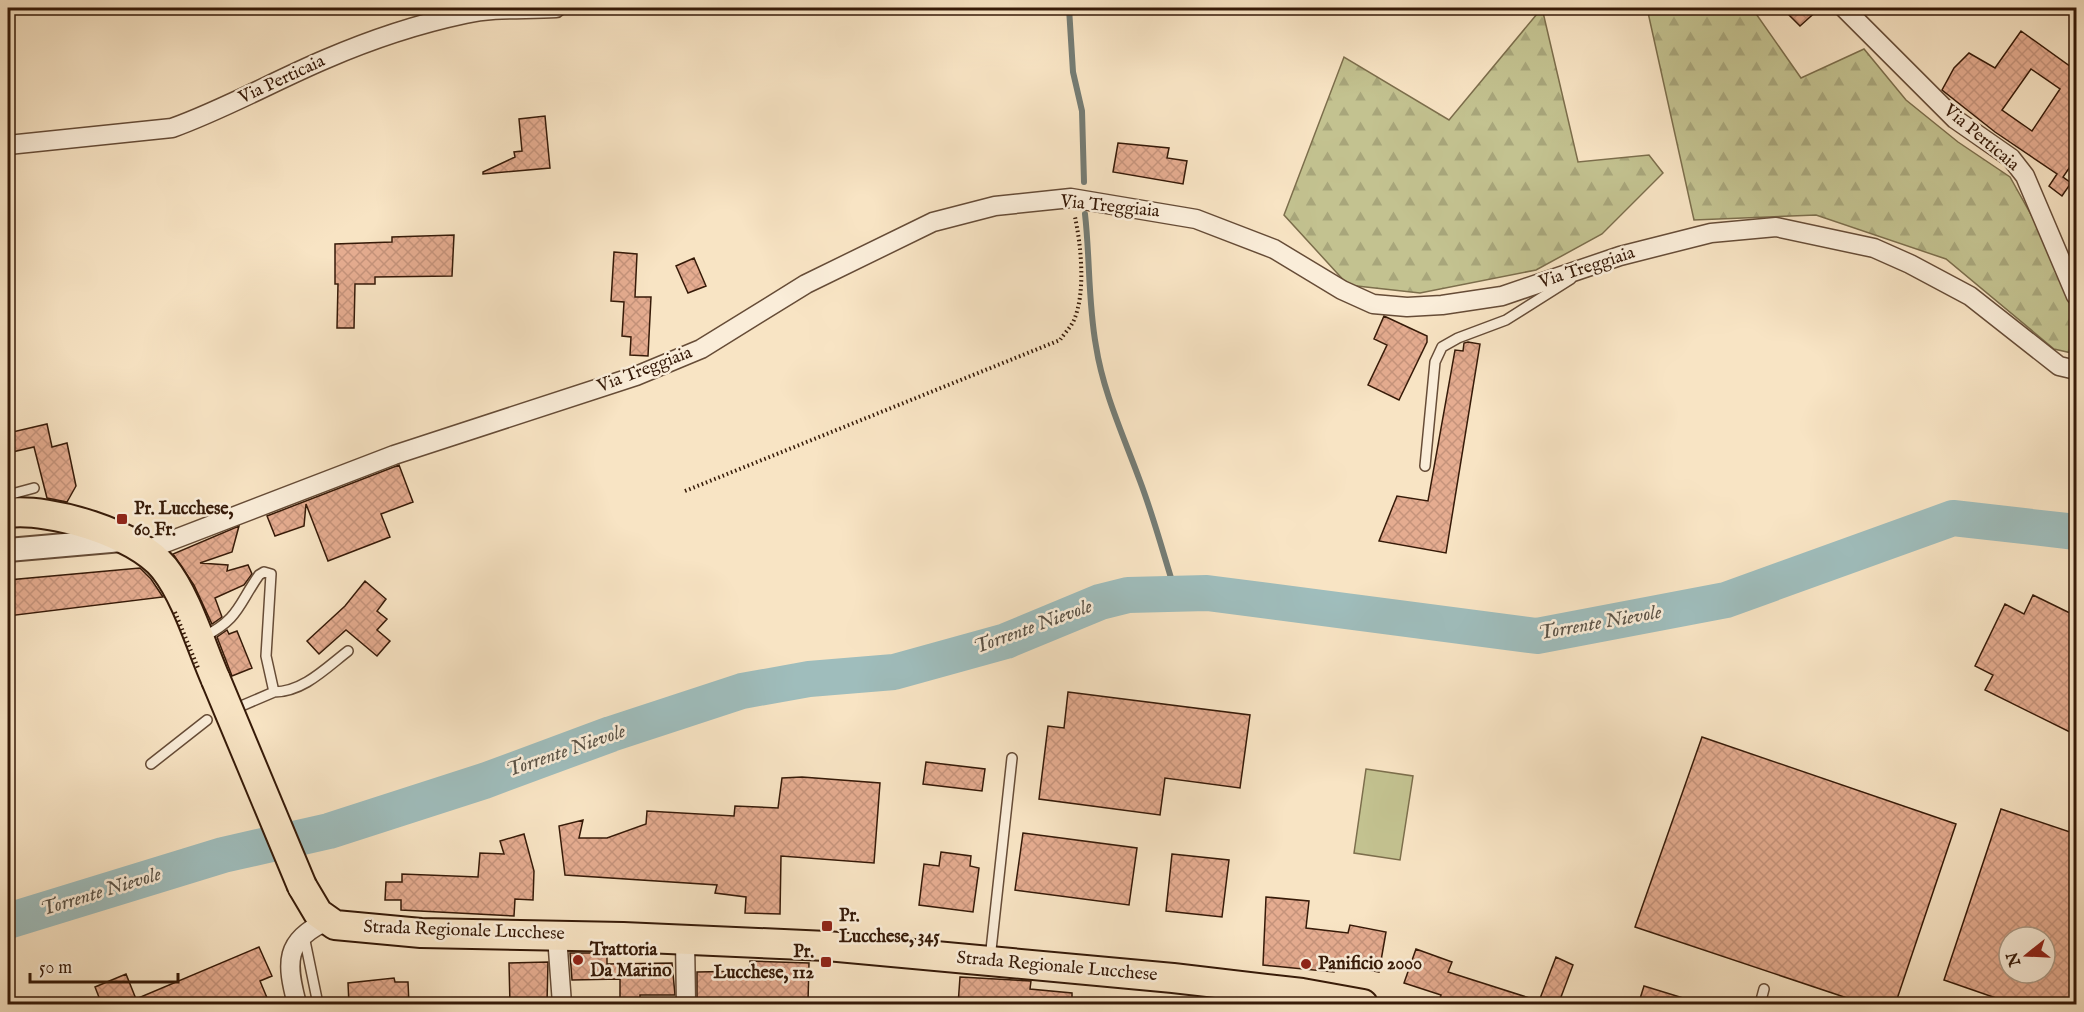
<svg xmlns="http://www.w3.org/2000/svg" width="2084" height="1012" viewBox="0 0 2084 1012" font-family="'IM FELL English',serif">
  <defs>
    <pattern id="forest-firs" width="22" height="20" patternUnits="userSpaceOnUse" patternTransform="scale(1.5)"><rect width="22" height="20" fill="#c3c290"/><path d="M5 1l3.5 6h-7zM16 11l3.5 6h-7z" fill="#a8a67b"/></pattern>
    <pattern id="building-cross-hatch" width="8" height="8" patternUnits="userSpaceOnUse" patternTransform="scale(1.5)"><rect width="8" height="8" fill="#e5ac90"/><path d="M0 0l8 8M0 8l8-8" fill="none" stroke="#c5937b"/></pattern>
  </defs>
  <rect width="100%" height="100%" fill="#f8e4c4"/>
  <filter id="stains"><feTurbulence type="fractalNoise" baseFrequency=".00333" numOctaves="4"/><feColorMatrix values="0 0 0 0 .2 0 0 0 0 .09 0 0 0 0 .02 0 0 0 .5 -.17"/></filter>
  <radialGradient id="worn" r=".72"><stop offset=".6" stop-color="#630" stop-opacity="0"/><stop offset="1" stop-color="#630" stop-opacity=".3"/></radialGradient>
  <path fill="url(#forest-firs)" stroke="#7c6e4c" stroke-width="1.5" d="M1542,8L1578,162L1649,155L1663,173L1602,234L1536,270L1420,293L1348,285L1284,215L1344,57L1449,120Z
    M1647,8H1752L1801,78L1864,49L1906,100L1958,142L2010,177L2049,247L2076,312V354L2054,349L1946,259L1816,215L1694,220Z"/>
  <path fill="#c3c290" stroke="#7c6e4c" stroke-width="1.5" d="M1366,769L1413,776L1400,860L1354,853Z"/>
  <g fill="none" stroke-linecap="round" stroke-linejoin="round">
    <path stroke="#757c74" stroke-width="6" d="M1069,8L1073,72L1082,111L1084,182
      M1085,214C1090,258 1088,302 1096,346C1103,392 1124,437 1140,481C1154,518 1164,556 1176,594"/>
    <path stroke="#9fbdbc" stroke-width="36" d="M8,921L223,855L329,831L484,781L611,734L742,691L809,679L894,672L1006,641L1100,602L1128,595L1207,593L1537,636L1726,600L1953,518L2076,532"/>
  </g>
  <path fill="url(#building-cross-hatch)" stroke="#361a08" stroke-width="1.5" fill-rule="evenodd" d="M1782,8H1820L1800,26Z
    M2021,31L2074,69L2076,64V158L2063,177L2071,183L2062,196L2049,186L2057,174L1995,132L1942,90L1954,68L1969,53L1995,68ZM2031,69L2060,89L2032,131L2002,110Z
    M545,116L550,168L483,174V172L515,157L514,152L522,151L519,119Z
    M1118,143L1169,148L1167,158L1187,161L1183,184L1113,172Z
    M454,235L452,276L375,277V284H355L354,328H337L338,284H335V244L392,242V237Z
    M614,252L637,254L635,297H651L648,356L630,355L631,337L622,336L624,302L611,301Z
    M694,258L706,286L688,293L676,266Z
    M1384,316L1427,336V342L1399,400L1368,385L1387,345L1374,339Z
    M1468,342L1480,344L1446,553L1379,541L1397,496L1428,501L1455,350L1463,351L1464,343Z
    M47,424L52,447L67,443L76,486L67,502L47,498L34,447L8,453V433Z
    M399,465L413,502L381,514L390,537L328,561L306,504L304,526L275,536L267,516Z
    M239,526L232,552L200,563L228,565L227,571L248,565L252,574L244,585L215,598L222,617L212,624L194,585L173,554Z
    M140,568L151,579L163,597L8,616V580Z
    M365,581L386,599L377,611L387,619L377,630L390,641L377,656L346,630L319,654L307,641L345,606Z
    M2033,595L2076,616V735L1985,690L1993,675L1975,666L2005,604L2024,614Z
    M227,630L229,634L237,631L252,668L232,676L217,637Z
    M1068,692L1250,715L1240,788L1165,778L1160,815L1039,799L1048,726L1064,728Z
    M1702,737L1956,824L1895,1005H1868L1635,927Z
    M926,762L985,769L982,791L923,784Z
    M802,777L880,783L874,863L781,856L780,914L745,913L746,897L715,893L717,885L565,875L559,826L583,820L579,838H607L646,824L647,811L734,816L735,806L778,808L782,778Z
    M2001,809L2076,834V977L2068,1005H2016L1944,980ZM2009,937H2045V973H2009Z
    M1023,833L1137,848L1129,905L1015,890Z
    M524,834L534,871L533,900L515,899L514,916L401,910V900H385L386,882H402V874L478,877L480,853L504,854L500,841Z
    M941,852L971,856L970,866L979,868L973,912L919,905L924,864L939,866Z
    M1172,854L1229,860L1222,917L1166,911Z
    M1266,897L1309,901L1306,928L1348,933L1350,925L1386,932L1379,972L1335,963L1334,972L1263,965Z
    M259,947L272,976L260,981L270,1005H102L95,987L126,974L136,999Z
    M1416,949L1452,962L1448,972L1539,1001L1556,957L1573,965L1558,1005H1438L1441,995L1404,983Z
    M570,953H607V964L672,963L675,995H640V1005H620V979L572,980Z
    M750,961L809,963L808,1002L697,1005V972L749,971Z
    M548,962L547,1003L510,1005L509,963Z
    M960,977L1031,981L1030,989L1072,993V1005H958Z
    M394,978L395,982H408L409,1005H349L348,983Z
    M1644,986L1693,1001L1692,1005H1638Z"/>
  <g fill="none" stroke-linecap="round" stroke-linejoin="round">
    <defs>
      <path id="service" d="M1425,466L1435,362L1442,347L1458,338L1506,320L1571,279
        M8,495L34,488
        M203,637C239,619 238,605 259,575L264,572L271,574L266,656L274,692L239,707
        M274,692C303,692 326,668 348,651
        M151,764L207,720
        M304,936L318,1004
        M990,959L1012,758
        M1760,1004L1764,989"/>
      <path id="minor" d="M1844,8L1955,119L2011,158L2025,176L2076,296
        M8,145L172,128C225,109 274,81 326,59C370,40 418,24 465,14C495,7 525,10 556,8
        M144,551L394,455L636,376L701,349L806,284L933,222L995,206L1071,198L1196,219L1274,249L1342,290L1373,304L1407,307L1442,305L1502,296L1620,256L1711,233L1776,227L1874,248L1910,264L1970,296L2059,366L2076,370
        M557,936L562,1004
        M685,940L686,1004
        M297,1004C286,963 284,940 327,921
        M1241,1004L1246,986"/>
      <path id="tertiary" d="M8,550L122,540"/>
      <path id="primary" d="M8,513C51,508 135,533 164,568C187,597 201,646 216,680
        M302,886L318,913L335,925L421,933L623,937L827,946L1173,978L1302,993L1363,1004"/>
    </defs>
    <use href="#service" stroke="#664c37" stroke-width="12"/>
    <use href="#minor" stroke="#664c37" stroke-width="21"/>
    <use href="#tertiary" stroke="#664c37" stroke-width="26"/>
    <use href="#primary" stroke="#361a08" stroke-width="32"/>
    <path stroke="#361a08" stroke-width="4" stroke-dasharray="1.5 3" stroke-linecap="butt" d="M685,491L1060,340C1064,334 1071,327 1074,320C1086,292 1081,245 1075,217"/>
    <use href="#service" stroke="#faedd9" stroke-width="9"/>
    <use href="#minor" stroke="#faedd9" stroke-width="18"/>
    <use href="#tertiary" stroke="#faedd9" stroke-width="22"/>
    <use href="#primary" stroke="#f8e4c4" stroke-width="28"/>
    <defs>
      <path id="primary-bridge" d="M216,680L302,886"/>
    </defs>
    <use href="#primary-bridge" stroke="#361a08" stroke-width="32" stroke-linecap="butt"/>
    <path stroke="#361a08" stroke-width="4" stroke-dasharray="1.5 3" stroke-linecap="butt" d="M175,612L198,668"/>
    <use href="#primary-bridge" stroke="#f8e4c4" stroke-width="28"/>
  </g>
  <g fill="#8f2418" stroke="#faedd9" stroke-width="2">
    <rect x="116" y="513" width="12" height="12" rx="3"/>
    <rect x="821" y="920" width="12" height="12" rx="3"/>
    <circle cx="578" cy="960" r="6"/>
    <rect x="820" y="956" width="12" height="12" rx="3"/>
    <circle cx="1306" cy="964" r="6"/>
  </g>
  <g text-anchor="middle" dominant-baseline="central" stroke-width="5" stroke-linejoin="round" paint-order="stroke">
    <g font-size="18" fill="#361a08" stroke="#faedd9">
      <text transform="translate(282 80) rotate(-25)">Via Perticaia</text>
      <text transform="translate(1981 138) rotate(40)">Via Perticaia</text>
      <text transform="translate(1110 207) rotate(6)">Via Treggiaia</text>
      <text transform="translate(1587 268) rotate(-18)">Via Treggiaia</text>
      <text transform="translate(645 370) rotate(-21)">Via Treggiaia</text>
      <text transform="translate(464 931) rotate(2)">Strada Regionale Lucchese</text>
      <text transform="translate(1057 967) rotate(5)">Strada Regionale Lucchese</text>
    </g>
    <g font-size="18" font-weight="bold" fill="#361a08" stroke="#faedd9" text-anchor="start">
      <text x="134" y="509">Pr. Lucchese,<tspan x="134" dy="21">60 Fr.</tspan></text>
      <text x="839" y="916">Pr.<tspan x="839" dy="21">Lucchese, 345</tspan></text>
      <text x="590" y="950">Trattoria<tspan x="590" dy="21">Da Marino</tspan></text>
      <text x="814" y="952" text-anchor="end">Pr.<tspan x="814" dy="21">Lucchese, 112</tspan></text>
      <text x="1318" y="964">Panificio 2000</text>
    </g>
    <g font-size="20" font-style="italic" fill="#5b5347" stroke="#faedd9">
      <text transform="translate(1600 623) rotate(-10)">Torrente Nievole</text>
      <text transform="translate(1033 627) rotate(-20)">Torrente Nievole</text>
      <text transform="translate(566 751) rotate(-19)">Torrente Nievole</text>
      <text transform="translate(101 892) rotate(-17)">Torrente Nievole</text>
    </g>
  </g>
  <rect width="2084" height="1012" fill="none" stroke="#f8e4c4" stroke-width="30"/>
  <rect x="9" y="9" width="2066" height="994" fill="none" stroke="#361a08" stroke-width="3"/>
  <rect x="15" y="15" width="2054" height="982" fill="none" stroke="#361a08" stroke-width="1.5"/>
  <g transform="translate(2027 955) rotate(252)"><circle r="28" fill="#faedd9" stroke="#ac9985" stroke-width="1.5"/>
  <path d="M0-4.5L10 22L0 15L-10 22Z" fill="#8f2418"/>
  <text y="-9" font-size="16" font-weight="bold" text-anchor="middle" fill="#361a08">N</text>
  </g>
  <path d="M30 973v9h148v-9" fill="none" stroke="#361a08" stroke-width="3"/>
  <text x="39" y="973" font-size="18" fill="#361a08" stroke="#faedd9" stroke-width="4.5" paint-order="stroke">50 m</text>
  <rect width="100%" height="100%" filter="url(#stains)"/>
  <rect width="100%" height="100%" fill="url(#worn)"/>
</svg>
